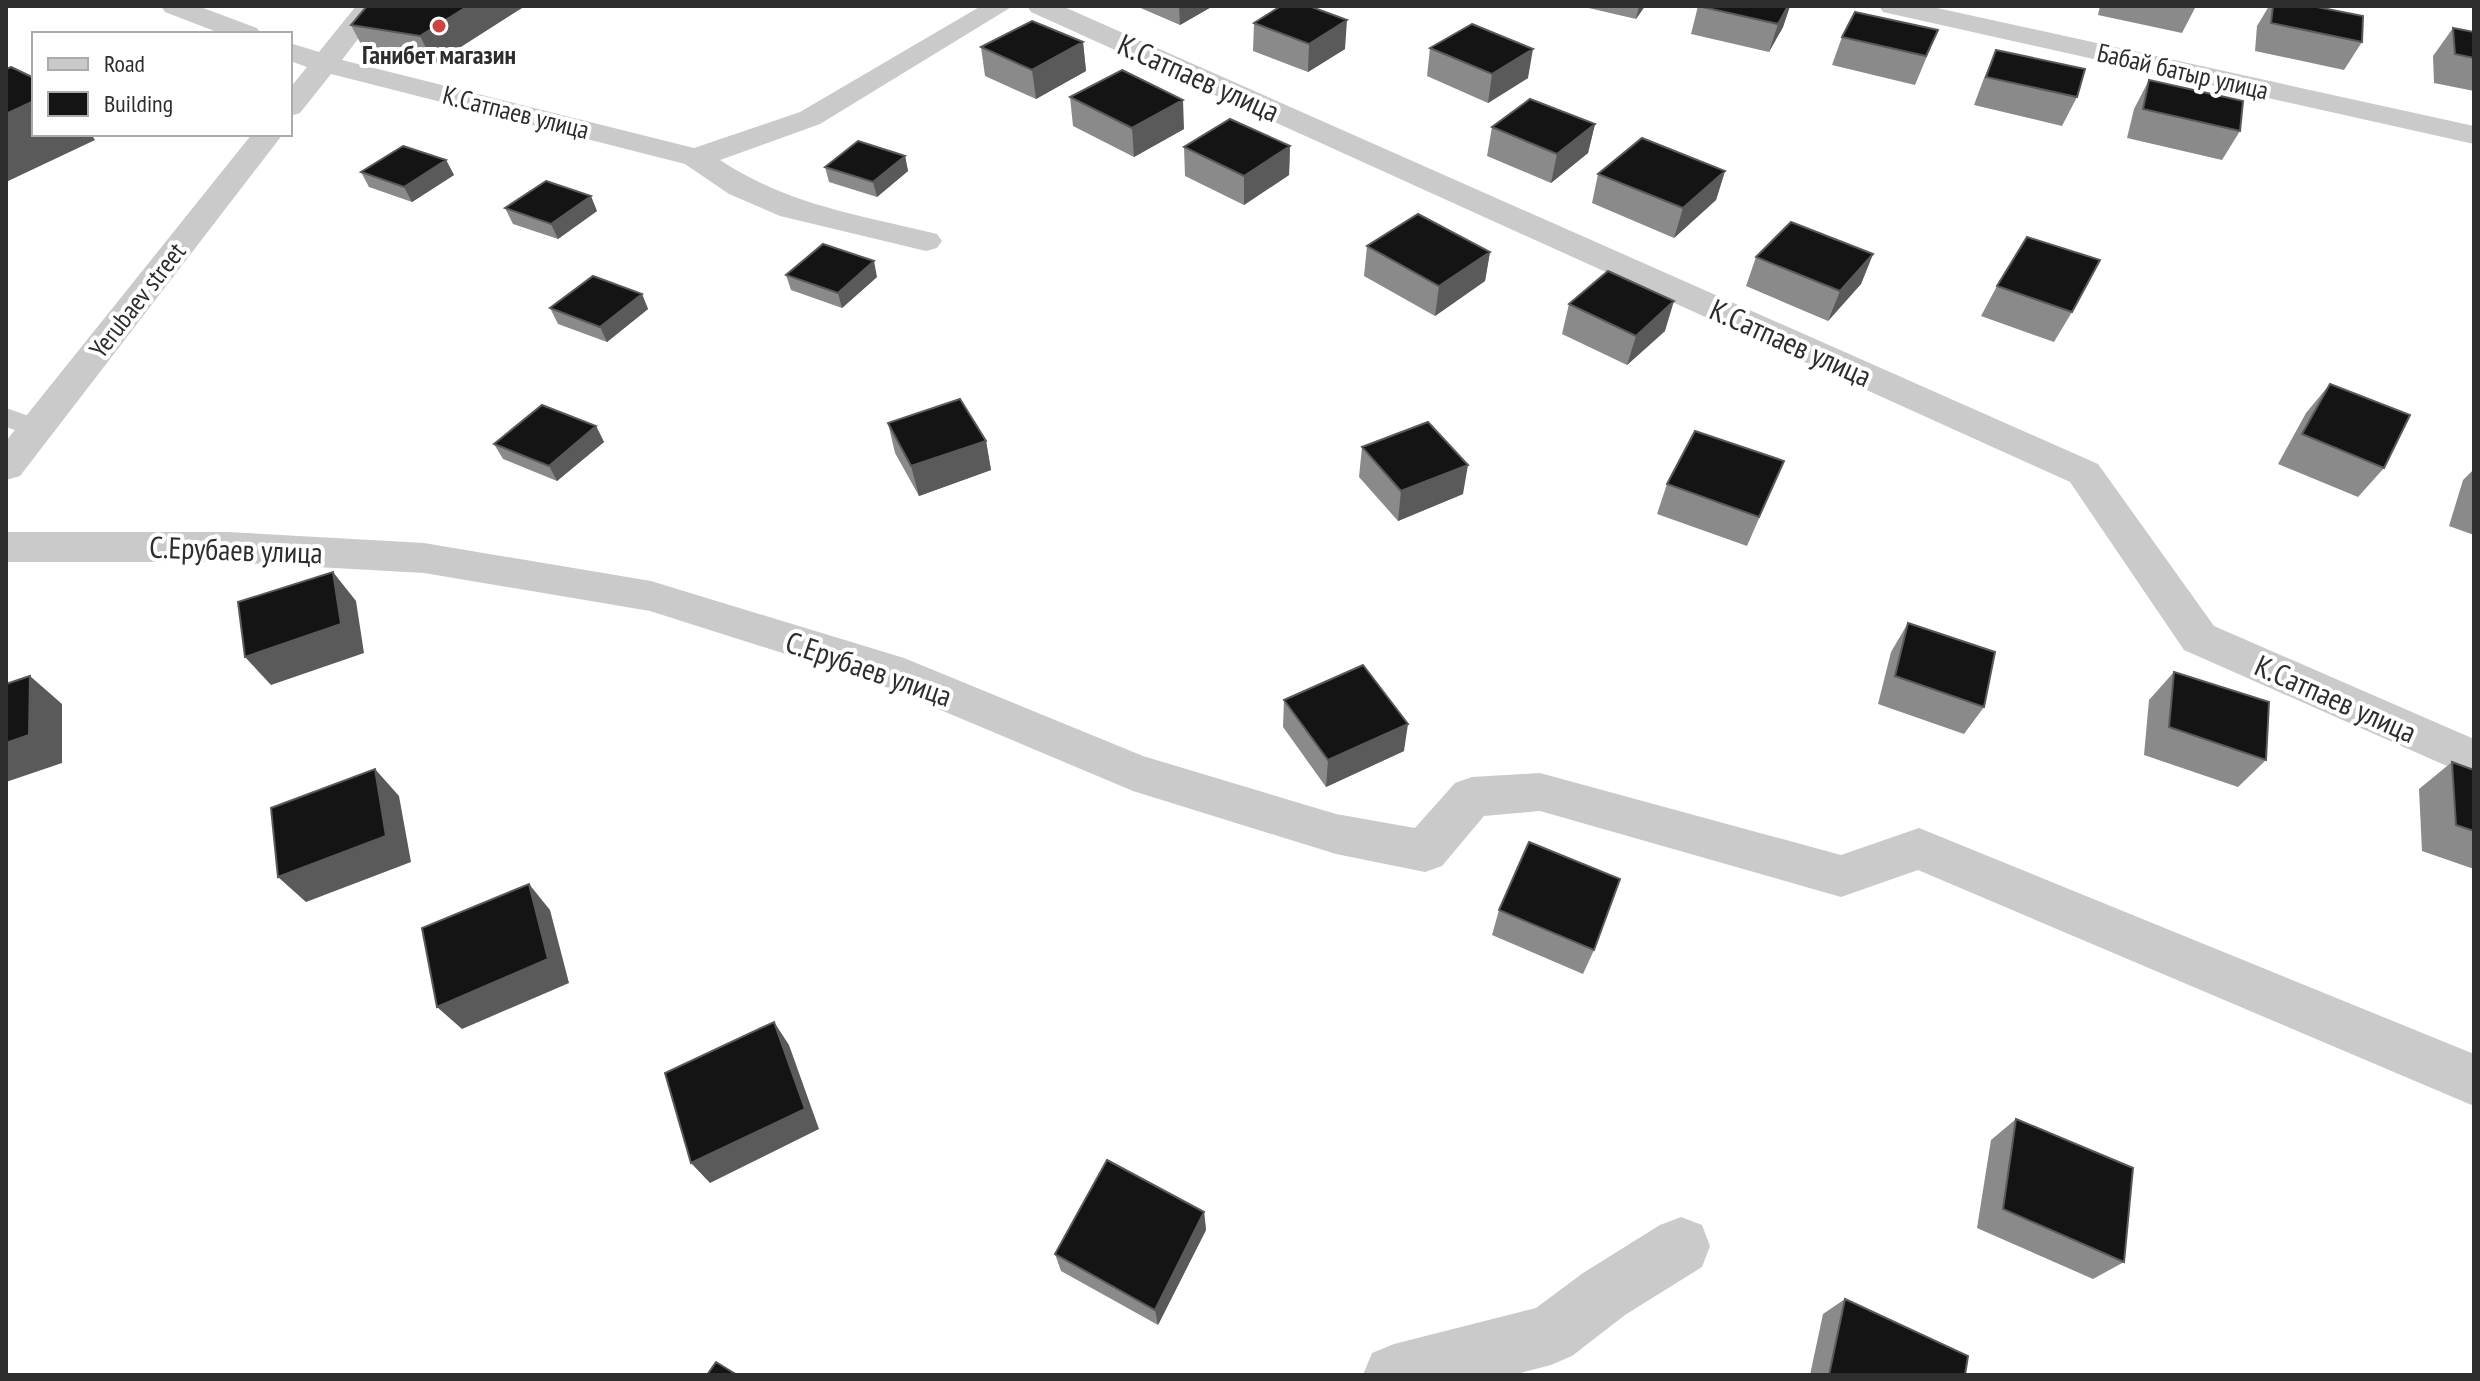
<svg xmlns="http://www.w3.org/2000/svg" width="2480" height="1381" viewBox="0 0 2480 1381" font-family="'PT Sans Narrow',sans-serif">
  <rect width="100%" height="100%" fill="#fff"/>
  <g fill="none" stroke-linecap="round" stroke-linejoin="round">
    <path fill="#cacaca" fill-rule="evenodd" d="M6,408L46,422L50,428L46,434L36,437L6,427Z"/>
    <path fill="#cacaca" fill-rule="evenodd" d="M161,6H198L257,28L261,34H222L165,12Z
      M356,6H383L342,60L694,148L800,112L981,6H1013L820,124L720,160C788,205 859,215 937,234L942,241L937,248L926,251L780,216L729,194L685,164L331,74L300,113L290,116V88L307,67L290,61V43L319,52Z
      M1027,6H1062L2098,464L2214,626L2474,739V778L2184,650L2070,482L1031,12Z
      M1879,6H1928L2474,126V144L1892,14L1883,12Z
      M252,134H283L20,476L6,480V441Z
      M6,532H228L424,543L651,581L904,658L1143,756L1336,814L1415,828L1455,783L1472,777L1540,773L1841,855L1919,828L2474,1054V1106L1918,870L1841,897L1540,811L1484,816L1442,866L1425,872L1336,854L1133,791L874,682L650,611L424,573L228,562H6Z
      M1681,1217L1702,1225L1710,1246L1702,1267L1625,1315L1572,1356L1551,1365L1513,1375H1363L1372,1353L1394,1344L1536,1308L1583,1273L1660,1225Z"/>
  </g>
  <path fill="#8a8a8a" d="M367,6H525L434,64L366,54L351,25Z
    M1136,6H1213L1180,25Z
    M1580,6H1645L1636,19Z
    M1698,6H1790L1783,27L1769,52L1691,34Z
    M2100,6H2196L2182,33L2098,15Z
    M2269,6H2312L2362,42L2344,70L2255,51L2257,26Z
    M1254,23L1345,49L1308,72L1253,51Z
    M2453,28L2474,32V91L2434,83L2433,56Z
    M1938,30L1915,85L1832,65L1842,37Z
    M1083,42L1086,71L1036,99L985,76L981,47Z
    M1430,48L1528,78L1488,103L1427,76Z
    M1996,50L2077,97L2062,126L1974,105L1984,78Z
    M2149,80L2240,131L2222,160L2127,138L2134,109Z
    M1070,97L1184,129L1134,157L1073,126Z
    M1595,124L1588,153L1551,183L1487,156L1492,127Z
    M1290,146L1289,175L1244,205L1185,176L1184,147Z
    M905,156L908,171L877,197L829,182L825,167Z
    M446,160L454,175L412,202L369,187L361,172Z
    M1725,171L1716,200L1674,238L1592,203L1598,174Z
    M505,208L597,211L558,239L513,224Z
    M1367,246L1490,252L1485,281L1435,316L1364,276Z
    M1873,254L1861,284L1828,321L1746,286L1756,257Z
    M786,275L877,277L842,308L791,290Z
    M1997,286L2072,312L2054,342L1981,316Z
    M642,294L648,309L607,342L558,324L550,308Z
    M1569,304L1665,331L1627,365L1562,334Z
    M2330,384L2384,468L2358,497L2278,464L2306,413Z
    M888,423L986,441L991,470L919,496L895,453Z
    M596,426L604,442L557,481L503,459L494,444Z
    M1362,447L1463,494L1398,521L1359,477Z
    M1784,461L1747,546L1657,514L1667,484Z
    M2474,469V535L2449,526L2463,480Z
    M1908,623L1984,707L1964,734L1878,704L1891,652Z
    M2174,672L2266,760L2238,787L2144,755L2149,700Z
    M1284,700L1404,751L1326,787L1283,727Z
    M2452,762L2474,770V869L2422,851L2419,789Z
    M1499,910L1594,950L1583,974L1492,935Z
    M2016,1119L2124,1262L2093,1279L1977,1228L1991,1140Z
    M1204,1212L1206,1230L1158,1325L1061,1271L1055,1254Z
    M1845,1299L1965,1375H1810L1823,1314Z"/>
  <path fill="#5a5a5a" d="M468,6H525L434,64L420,36Z
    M1179,6H1213L1180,25Z
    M1639,6H1645L1636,19Z
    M1788,6H1790L1783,27L1769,52L1778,24Z
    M1347,20L1345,49L1308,72L1309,44Z
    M1083,42L1086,71L1036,99L1032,70Z
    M1533,49L1528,78L1488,103L1492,74Z
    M1183,100L1184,129L1134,157L1132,128Z
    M34,101V134H91L95,140L6,182V114Z
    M1595,124L1588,153L1551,183L1557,154Z
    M1290,146L1289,175L1244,205V176Z
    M905,156L908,171L877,197L873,182Z
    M446,160L454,175L412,202L404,187Z
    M1725,171L1716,200L1674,238L1683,208Z
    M591,196L597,211L558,239L551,224Z
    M1490,252L1485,281L1435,316L1439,286Z
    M1873,254L1861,284L1828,321L1840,291Z
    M874,261L877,277L842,308L838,293Z
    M642,294L648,309L607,342L600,327Z
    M1674,301L1665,331L1627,365L1636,336Z
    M596,426L604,442L557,481L549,466Z
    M986,441L991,470L919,496L911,466Z
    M1468,465L1463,494L1398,521L1401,491Z
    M333,572L356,601L364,653L271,685L245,657Z
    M30,676L62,704V763L6,782V743Z
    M1408,724L1404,751L1326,787L1328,760Z
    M375,769L399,796L411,862L306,902L278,877Z
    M529,884L550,910L569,983L462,1029L437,1007Z
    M774,1022L789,1045L819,1129L710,1183L691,1163Z
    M1204,1212L1206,1230L1158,1325L1155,1310Z"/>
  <path fill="#141414" stroke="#5a5a5a" stroke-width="2" d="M367,6H468L420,36L351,25Z
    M1281,6H1309L1347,20L1309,44L1254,23Z
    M1698,6H1788L1778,24Z
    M2273,6H2312L2363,16L2362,42L2271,23Z
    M1855,12L1938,30L1926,56L1842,37Z
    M1032,21L1083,42L1032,70L981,47Z
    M1472,24L1533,49L1492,74L1430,48Z
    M2453,28L2474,32V58L2455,54Z
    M1996,50L2085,69L2077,97L1986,77Z
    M11,67L34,78V101L6,114V69Z
    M1122,70L1183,100L1132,128L1070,97Z
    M2149,80L2243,101L2240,131L2143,109Z
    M1530,99L1595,124L1557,154L1492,127Z
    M1230,119L1290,146L1244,176L1184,147Z
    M1642,138L1725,171L1683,208L1598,174Z
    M858,141L905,156L873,182L825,167Z
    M403,146L446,160L404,187L361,172Z
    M546,181L591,196L551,224L505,208Z
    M1418,214L1490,252L1439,286L1367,246Z
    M1791,222L1873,254L1840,291L1756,257Z
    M2027,237L2100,260L2072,312L1997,286Z
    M823,244L874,261L838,293L786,275Z
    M1608,271L1674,301L1636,336L1569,304Z
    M593,276L642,294L600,327L550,308Z
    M2330,384L2410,415L2384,468L2302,434Z
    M960,399L986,441L911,466L888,423Z
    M542,405L596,426L549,466L494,444Z
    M1428,422L1468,465L1401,491L1362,447Z
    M1695,431L1784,461L1759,517L1667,484Z
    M333,572L341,624L245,657L238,602Z
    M1908,623L1995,652L1984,707L1895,676Z
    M1363,665L1408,724L1328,760L1284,700Z
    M2174,672L2269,702L2266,760L2169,727Z
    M30,676L29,735L6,743V684Z
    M2452,762L2474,770V831L2456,825Z
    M375,769L386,836L278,877L271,808Z
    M1529,842L1620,879L1594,950L1499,910Z
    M529,884L548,959L437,1007L422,928Z
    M774,1022L805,1109L691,1163L665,1073Z
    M2016,1119L2133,1168L2124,1262L2003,1209Z
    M1107,1160L1204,1212L1155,1310L1055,1254Z
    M1845,1299L1968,1356L1965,1375H1829Z
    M716,1362L737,1375H707Z"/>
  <circle fill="#cf4343" stroke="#fff" stroke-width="3" cx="439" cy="26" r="8"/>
  <g text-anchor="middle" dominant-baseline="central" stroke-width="8" stroke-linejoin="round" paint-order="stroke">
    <g font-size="26" font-weight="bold" fill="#2d2d2d" stroke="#fff">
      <text x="439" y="54">Ганибет магазин</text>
    </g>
    <g font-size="26" fill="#2d2d2d" stroke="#fff">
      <text transform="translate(2183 71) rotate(13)">Бабай батыр улица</text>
      <text transform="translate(516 112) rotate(14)">К.Сатпаев улица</text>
      <text transform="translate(137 300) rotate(-52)">Yerubaev street</text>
    </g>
    <g font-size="30" fill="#2d2d2d" stroke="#fff">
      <text transform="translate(1199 77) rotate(24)">К.Сатпаев улица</text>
      <text transform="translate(1791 342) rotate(24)">К.Сатпаев улица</text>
      <text transform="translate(236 549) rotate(2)">С.Ерубаев улица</text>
      <text transform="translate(869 668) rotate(19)">С.Ерубаев улица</text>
      <text transform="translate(2336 698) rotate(24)">К.Сатпаев улица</text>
    </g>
  </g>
  <rect width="2480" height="1381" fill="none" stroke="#2d2d2d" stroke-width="16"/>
  <rect x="32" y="32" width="260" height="104" fill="#ffffff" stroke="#ababab" stroke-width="2"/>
  <rect x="48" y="58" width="40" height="12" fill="#cacaca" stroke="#ababab" stroke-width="2"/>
  <text x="104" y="72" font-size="24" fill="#2d2d2d">Road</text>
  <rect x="48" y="92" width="40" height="24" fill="#141414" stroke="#ababab" stroke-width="2"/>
  <text x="104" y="112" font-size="24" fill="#2d2d2d">Building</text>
</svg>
